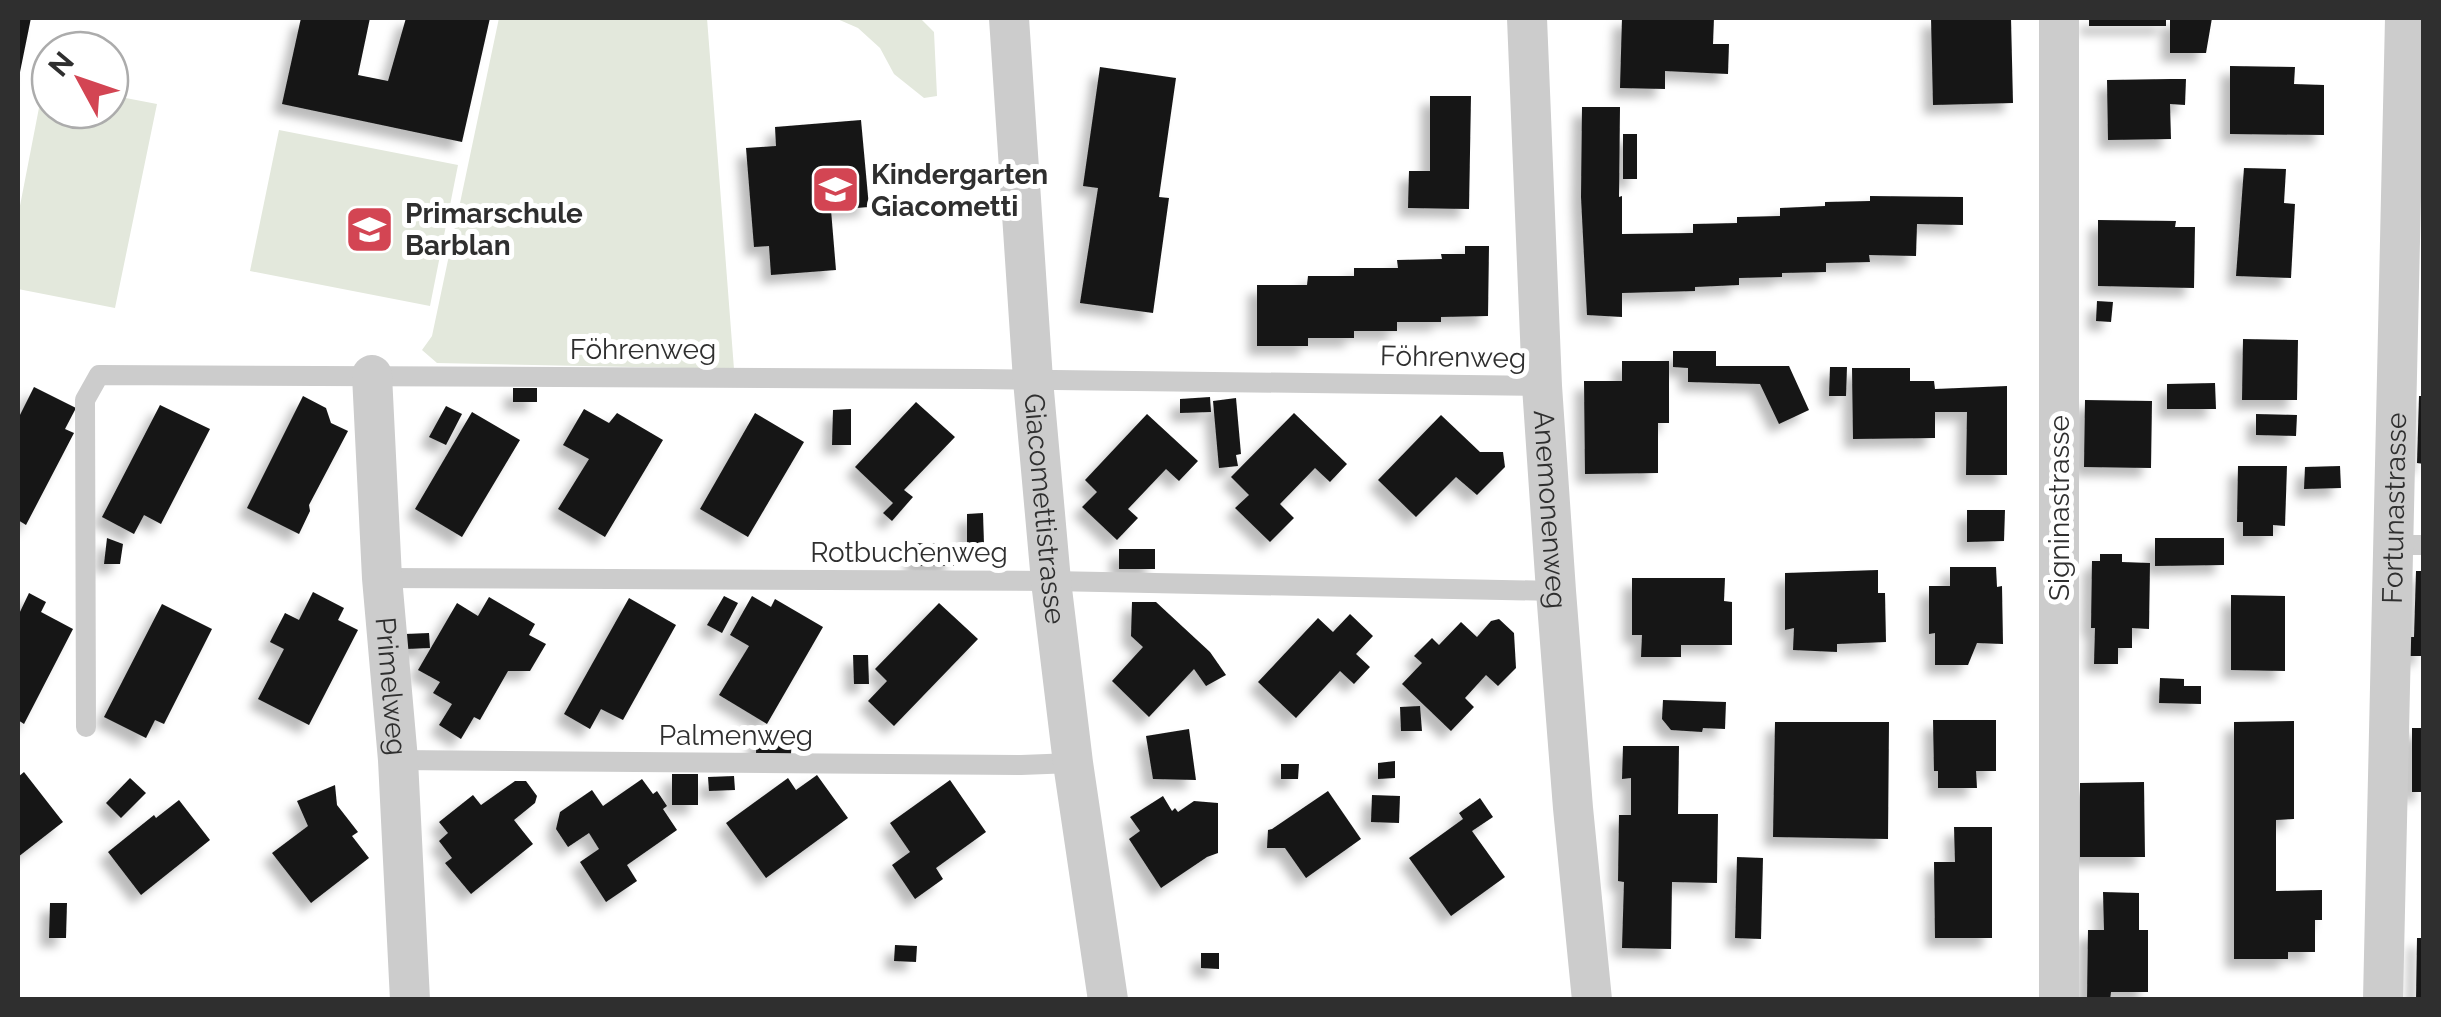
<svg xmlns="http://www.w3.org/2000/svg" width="2441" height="1017" viewBox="0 0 2441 1017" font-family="Raleway,sans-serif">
  <defs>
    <filter id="shadow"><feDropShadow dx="-9" dy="9" stdDeviation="5" flood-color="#0004"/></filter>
  </defs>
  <rect width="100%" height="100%" fill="#fff"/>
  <path fill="#e3e8dc" d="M499,18H707L734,369L437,363L422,350L432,336Z
    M835,18H920L934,32L937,96L924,98L894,74L880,48L858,28Z
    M44,82L50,83V110H110V95L157,104L115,308L18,289V216Z
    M279,130L458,165L430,306L250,271Z"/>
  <path fill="#161616" filter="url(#shadow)" d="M18,18H31L19,77H18Z
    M301,18H370L358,75L388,81L406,18H490L462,142L282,104Z
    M1622,18H1714L1713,44H1729L1728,74L1665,71V89L1620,88Z
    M1931,18H2011L2013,103L1933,105Z
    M2089,18H2166V26H2089Z
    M2170,18H2212L2206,53H2170Z
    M2230,66L2295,67L2294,84L2324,85V135L2230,134Z
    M1100,67L1176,78L1159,197L1169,198L1153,313L1080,303L1098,188L1083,186Z
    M2170,79H2186L2185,105L2170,104L2171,139L2108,140L2107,80Z
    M1430,96H1471L1469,209L1408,208L1409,171H1430Z
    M1582,107H1620L1619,197L1622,196V234L1693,233V224L1737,223V217L1780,216V208L1825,206V202L1870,201V196L1963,197V225L1917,224L1916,256L1869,255L1870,262L1826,263V272L1782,273V277L1739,278V285L1695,287V291L1622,293V317L1587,315L1581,197Z
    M861,120L869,207L831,210L836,270L771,275L769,246L754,247L746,148L776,146L775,127Z
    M1623,134H1637V179H1623Z
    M2244,168L2286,169L2284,203L2295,204L2291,278L2236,276Z
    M2098,220L2176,221L2175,227H2195L2194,288L2098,286Z
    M1465,246H1489L1488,316L1441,317V322H1397V331H1354V338H1308V346H1257V285H1307L1308,276H1354V268H1398L1397,260L1442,259L1441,254H1465Z
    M2097,301L2113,302L2111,322L2096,321Z
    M2243,339L2298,340L2297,400H2242Z
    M1673,351H1716V366H1789L1809,410L1779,424L1760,384L1688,382V368L1673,367Z
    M1622,361H1669V423H1658V473L1585,474L1584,381H1622Z
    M1830,367H1847L1846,396H1829Z
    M1852,368H1910V381H1934L1935,389L2007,386V475H1966L1967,412H1935V438L1853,439Z
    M2215,383L2216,409H2167V384Z
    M34,387L76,408L65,429L74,433L26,525L18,520V419Z
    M513,388H537V402H513Z
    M303,396L326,408L331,423L348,431L309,505L310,511L299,534L247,508Z
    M2419,396H2424V464L2417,463Z
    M1210,397L1211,412L1180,413V399Z
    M1236,398L1241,454L1236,455L1238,466L1219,468L1213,401Z
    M2085,400L2152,401L2151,468L2084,467Z
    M916,402L955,437L904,490L913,497L892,521L883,513L893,503L855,467Z
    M160,405L210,429L161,524L144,515L134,534L102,517Z
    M446,406L462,414L446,445L429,437Z
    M584,409L609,423L617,413L663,440L605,537L558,509L589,459L563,445Z
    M851,409V445H832L833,410Z
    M472,412L520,440L462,537L415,509Z
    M755,413L804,442L748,537L700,509Z
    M1294,413L1347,464L1330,482L1315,468L1280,504L1294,518L1270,542L1235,508L1249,495L1231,477Z
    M1147,414L1198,461L1179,481L1166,469L1128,509L1138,518L1117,540L1082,507L1097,492L1085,480Z
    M2256,414L2297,415L2296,436L2256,435Z
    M1441,415L1480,452H1503L1505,467L1477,495L1456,477L1416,517L1378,480Z
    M2238,466H2287L2285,526L2273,525V536H2243V522H2237Z
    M2340,466L2341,488L2304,489L2305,467Z
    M1967,510H2005L2004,541L1967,542Z
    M983,513L984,544L967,545V514Z
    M107,538L123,544L120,564H104Z
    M2155,538H2224V565L2155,566Z
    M914,543L954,544V566H914Z
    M1119,549H1155V569H1119Z
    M2100,554H2122V562L2150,563L2149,629L2132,628V648H2118V664H2094L2095,628H2091L2092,561H2100Z
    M1950,567H1996L1997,587L2002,586L2003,644L1977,643L1968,665H1935V633L1929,634V586H1950Z
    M1878,570V593H1885L1886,642L1837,644V652L1793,650L1794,628L1785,630V573Z
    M2416,571H2424V656H2408V637H2414Z
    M1632,578H1725L1724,601L1732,602V645H1681V657H1641L1642,635H1632Z
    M313,592L344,608L338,620L358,630L309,725L258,699L284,649L270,642L285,613L299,620Z
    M29,593L46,602L41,612L73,629L24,724L18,720V616Z
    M2231,595L2285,596V671L2231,670Z
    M724,596L738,603L722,633L707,625Z
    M752,596L771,607L775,599L823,627L767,724L719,695L749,646L730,635Z
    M489,597L535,624L529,635L546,644L530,671H508L480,720L474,717L461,739L439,725L452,704L433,693L440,682L418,670L457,603L478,616Z
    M629,598L676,625L623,720L601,709L590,729L564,714Z
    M1132,602H1156L1210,652L1226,675L1206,686L1194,669L1149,717L1112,681L1143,647L1131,636Z
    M939,603L978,639L894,726L868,701L887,681L875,669Z
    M162,604L212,629L164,724L155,720L146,738L104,717Z
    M1350,614L1373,636L1356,654L1370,667L1354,684L1340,671L1296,718L1258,682L1318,618L1333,632Z
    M1499,619L1514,633L1516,668L1498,686L1486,675L1465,698L1474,707L1451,731L1402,684L1422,663L1414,656L1432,638L1439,645L1461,622L1477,637L1491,621Z
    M429,633L430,648L406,649L405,634Z
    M853,655H868L869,684H854Z
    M2160,678L2184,679V686H2201V704L2159,703Z
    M1663,700L1726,702L1725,729L1703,728L1702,732L1671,730L1662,719Z
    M1420,706L1422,731H1401L1400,707Z
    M1933,720H1996V771H1976L1977,788H1938V771H1934Z
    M2294,721V819L2276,820V891L2322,890V920H2315V952H2288V959H2234V722Z
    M1775,722H1889L1888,839L1773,837Z
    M2412,728H2424V792H2412Z
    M1189,729L1196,780L1153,779L1146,736Z
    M757,734L792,735L791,754L756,753Z
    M1623,746H1679L1678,814H1718L1717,883L1672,882L1671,949L1622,948L1624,882L1618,881L1619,815H1631V778L1622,779Z
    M1395,761V778L1378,779V763Z
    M1281,764H1299L1298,779H1281Z
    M24,772L63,822L18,857V777Z
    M672,774H698V805H672Z
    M817,775L848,818L766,878L726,823L788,778L796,790Z
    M734,776L735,790L709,791L708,777Z
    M130,778L146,793L121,818L106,803Z
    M642,779L653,794L657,791L667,806L663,809L677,830L627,865L637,881L606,902L580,862L599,849L589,833L568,847L556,829L560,812L592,790L603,806Z
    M950,780L986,832L936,868L943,879L915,899L892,865L910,852L890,823Z
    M515,781H526L537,796L535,803L514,820L533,844L471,894L445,863L452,858L439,841L448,833L439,822L473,795L481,805Z
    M2144,782L2145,857H2080V783Z
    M335,785L337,805L358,832L352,836L369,858L311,903L272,853L308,826L297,801Z
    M1328,791L1361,839L1306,878L1285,848H1267L1268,830L1272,829Z
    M1372,795L1400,796L1399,823L1371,822Z
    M1163,796L1172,811L1175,808L1178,812L1194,801L1218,803V853L1207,857L1161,888L1129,839L1140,831L1130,817Z
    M1480,798L1493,817L1472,831L1505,877L1451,916L1409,858L1463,819L1459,813Z
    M179,800L210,840L141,895L108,852L154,815L156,818Z
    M1954,827H1992V938H1935L1934,862H1955Z
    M1737,857L1763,858L1761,939L1735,938Z
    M2103,892L2139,893V930H2148V992H2111L2110,1000H2087L2088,930H2104Z
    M50,903H67L66,938H49Z
    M2417,938H2424V1000H2416Z
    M895,945L917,946L916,962L894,961Z
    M1201,953H1219V969L1201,968Z"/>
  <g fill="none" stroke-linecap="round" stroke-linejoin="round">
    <path stroke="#ccc" stroke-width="20" d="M2394,545H2424
      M382,578L1051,581L1556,591
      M86,727L85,400L99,375L979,379L1542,386
      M398,760L1021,765L1073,763"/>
    <g stroke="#ccc" stroke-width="40">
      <path id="s1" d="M1009,18L1033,380L1051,581L1073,763L1108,1000"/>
      <path id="s2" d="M1527,18L1542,386L1556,591L1573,808L1592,1000"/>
      <path id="s3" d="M372,375L382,578L398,760L410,1000"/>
      <path d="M2059,1000V18"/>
      <path id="s4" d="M2383,1000L2405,18"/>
    </g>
  </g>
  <defs>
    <symbol id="school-square" viewBox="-11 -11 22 22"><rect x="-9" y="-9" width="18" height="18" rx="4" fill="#d34553" stroke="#fff"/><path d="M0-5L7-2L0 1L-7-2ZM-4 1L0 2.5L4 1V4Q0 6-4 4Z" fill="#fff"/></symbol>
  </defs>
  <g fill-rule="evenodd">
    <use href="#school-square" x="808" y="162" width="55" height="55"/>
    <use href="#school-square" x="342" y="202" width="55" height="55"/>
  </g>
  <g text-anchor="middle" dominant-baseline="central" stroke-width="10" stroke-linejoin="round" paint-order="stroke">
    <g font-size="28" font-weight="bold" fill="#2f2f2f" stroke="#fff" text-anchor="start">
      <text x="871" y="174">Kindergarten<tspan x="871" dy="32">Giacometti</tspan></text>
      <text x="405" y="213">Primarschule<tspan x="405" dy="32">Barblan</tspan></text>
    </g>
    <g font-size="28" fill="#2f2f2f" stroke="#fff">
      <text x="643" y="349">Föhrenweg</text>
      <text transform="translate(1453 357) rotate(1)">Föhrenweg</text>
      <text transform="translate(2059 508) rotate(-90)">Signinastrasse</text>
      <text stroke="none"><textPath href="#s2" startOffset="492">Anemonenweg</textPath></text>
      <text stroke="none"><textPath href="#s4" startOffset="492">Fortunastrasse</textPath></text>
      <text stroke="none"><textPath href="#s1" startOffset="492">Giacomettistrasse</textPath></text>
      <text x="909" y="552">Rotbuchenweg</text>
      <text stroke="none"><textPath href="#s3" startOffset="312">Primelweg</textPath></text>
      <text x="736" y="735">Palmenweg</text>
    </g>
  </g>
  <rect width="2441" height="1017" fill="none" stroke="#2f2f2f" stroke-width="40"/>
  <g transform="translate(80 80) rotate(310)"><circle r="48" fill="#ffffff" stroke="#acacac" stroke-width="2.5"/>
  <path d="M0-8L18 38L0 25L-18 38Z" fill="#d34553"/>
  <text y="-15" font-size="28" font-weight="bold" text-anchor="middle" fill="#2f2f2f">N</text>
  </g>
</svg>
